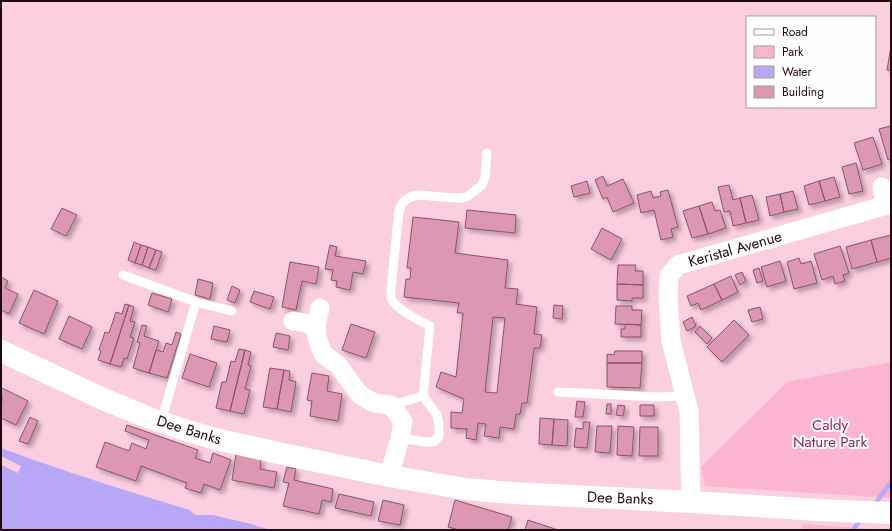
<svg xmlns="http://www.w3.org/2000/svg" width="892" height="531" viewBox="0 0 892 531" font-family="Jost,sans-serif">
  <defs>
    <filter id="shadow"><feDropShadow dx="3.5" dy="3.5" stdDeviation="2" flood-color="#0004"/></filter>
  </defs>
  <rect width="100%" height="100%" fill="#fbcfe0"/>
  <path fill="#fcb5d1" d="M891,362V498L705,486L701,467L787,382Z
    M803,524L886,530H887H802Z"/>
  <path fill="#b8a7f6" d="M1,448C63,471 126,491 190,510L195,515H213L251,524L271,530H1Z"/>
  <path fill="#fbcfe0" d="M1,456L21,466L18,473L1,465Z"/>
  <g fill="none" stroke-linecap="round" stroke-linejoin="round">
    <path stroke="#b8a7f6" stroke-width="4.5" d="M875,504L891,482
      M853,530L862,518"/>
  </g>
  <path fill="#dc97b2" stroke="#8f516c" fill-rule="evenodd" filter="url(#shadow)" d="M891,47V71L887,70Z
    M890,126L891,131V159L888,160L879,129Z
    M873,137L882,164L863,170L854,143Z
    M856,163L863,191L849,194L842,167Z
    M603,176L607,186L623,179L634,203L613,212L607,197L603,199L595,180Z
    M834,177L840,197L825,201L819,181Z
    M587,181L590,193L574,197L571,186Z
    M819,181L825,201L809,205L804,186Z
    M729,185L733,200L740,198L746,223L733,226L730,211L724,212L718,187Z
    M668,190L678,227L671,229L673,237L661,240L654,210L641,213L637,195L651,191L653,198L661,196L660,192Z
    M793,191L798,209L784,212L780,194Z
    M780,194L784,212L770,216L766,197Z
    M752,195L759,220L746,223L740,198Z
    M712,202L715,211L720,210L726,228L708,234L699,206Z
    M699,206L708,234L692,238L683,211Z
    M62,208L77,215L66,236L51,229Z
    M467,210L516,215L515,233L465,228Z
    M413,217L459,222L455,253L508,260L505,288L518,289L516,304L537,307L534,334L542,335L540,348H534L527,403H522L520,414H516L514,429L500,427L499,438L484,436L486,424L478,423L476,440L466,438L467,429L451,428V412L462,413L464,399L436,387L441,372L456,377L463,313H457L459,303L404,297L406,279H410L411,268H407ZM493,317L505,318L497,393L485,392Z
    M602,228L622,239L611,260L591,249Z
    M891,235V258L877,262L871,240Z
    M871,240L877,262L852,269L846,247Z
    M134,242L141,245L135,263L128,260Z
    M141,245L148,247L142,265L135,263Z
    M330,245L337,247L335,256L366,261L363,274L353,272L350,290L336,287L337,281L331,280L333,270L325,269Z
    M840,246L849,273L843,275L845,281L835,284L833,276L822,280L814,254Z
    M148,247L156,250L149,268L142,265Z
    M156,250L162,252L156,270L149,268Z
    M799,258L801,264L811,261L817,283L794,289L787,262Z
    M780,261L786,281L767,287L761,267Z
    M290,262L319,267L316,284L302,281L296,310L282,307Z
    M618,265H636L635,271H643V285L617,284Z
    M759,268L763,281L757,283L753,270Z
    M742,272L746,281L740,285L735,275Z
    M731,276L738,292L722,300L714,284Z
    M1,277L8,281L5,288L18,294L9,314L1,310Z
    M198,279L213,283L210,299L195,295Z
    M617,284L643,285V298H632V301L617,300Z
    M714,284L722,300L701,310L698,303L691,306L687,296Z
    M232,286L240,290L235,303L227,300Z
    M34,290L58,301L44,334L19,323Z
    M254,291L274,297L270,309L250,302Z
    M152,293L172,299L168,312L148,305Z
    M125,304L129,305L110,364L98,360L101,351L99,350L105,332L109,333L116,312L122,314Z
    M129,305L134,307L130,321L135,322L130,337L134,338L127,359L124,358L121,367L110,364Z
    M554,305L563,306L562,319L553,318Z
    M616,306H632V310H642L641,325L615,324Z
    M760,307L763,319L752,322L748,310Z
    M69,316L92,327L82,349L59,339Z
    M692,317L696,326L687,331L683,322Z
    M734,320L749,335L722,362L707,347Z
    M351,324L375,332L366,358L342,350Z
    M625,324L641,325V337H621V329H625Z
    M142,325L147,326L144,336L159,341L149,373L133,368L140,343L137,342Z
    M214,326L230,330L227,342L211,339Z
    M700,326L712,338L707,344L695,332Z
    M176,332L181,334L167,378L149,373L156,350L163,352L166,343L172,345Z
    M276,333L290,336L288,350L273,347Z
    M239,349L245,350L230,411L216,408L222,382H226L231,361L235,362Z
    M245,350L251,352L248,365L251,366L245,389L250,390L244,414L230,411Z
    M615,351H642V363H607V354L614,355Z
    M190,354L217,363L209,387L182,378Z
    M607,363H642L640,388L607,387Z
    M270,368L284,370L277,409L263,407Z
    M284,370L290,371L289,380L296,382L291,412L277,409Z
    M312,373L329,376L327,391L342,394L338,421L310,416L312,401L307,400Z
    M2,388L28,401L16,425L1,418L2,397L1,390Z
    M577,401L585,402L583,417H575Z
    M607,404H611V414H606Z
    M618,405L625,406L623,416L616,415Z
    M640,405H654V416H640Z
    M30,417L38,421L28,444L19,441Z
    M540,418L554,419L552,445L539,444Z
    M554,419L568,420L567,446L552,445Z
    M583,422H590L587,448L574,447L576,428L583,429Z
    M127,425L198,450L195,458L210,463L213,453L231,460L220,490L204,484L201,493L185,488L187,483L141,466L136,481L96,467L105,442L129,451L132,443L146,449L149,440L125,431Z
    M597,426H612L610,453L595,452Z
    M618,426L634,427L632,456L617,455Z
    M640,427H658V456H639Z
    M236,454L261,459L260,469L277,472L274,488L232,480Z
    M287,467L296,469L294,480L333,489L331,502L322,500L319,514L283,506L289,483L283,482Z
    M339,494L374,502L371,516L335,508Z
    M383,500L404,505L400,525L378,521Z
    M455,500L512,517L508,530H459L448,527Z
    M528,520L558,530H525Z"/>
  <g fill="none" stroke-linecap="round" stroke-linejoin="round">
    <path stroke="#fff" stroke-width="9" d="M123,275L196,302L161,422
      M196,302L232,311
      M558,392L657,397L685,396
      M391,405L423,396
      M400,438L425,442H434L439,436V425L437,415L423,396L430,326C420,321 395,309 391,298C391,295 391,291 391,288L399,211C402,201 407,197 418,195L455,198H462L468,196L482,185L485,177L487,153"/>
    <path stroke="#fff" stroke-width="19" d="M882,187L886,205
      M320,308L316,325L317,338L323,354L338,365L360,395L374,403L391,405L403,421L400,438L389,476
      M293,321L316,325
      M691,502L689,411L671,341L668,296L669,276L678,265L891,204"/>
    <path stroke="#fff" stroke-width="22" d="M1,351L103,399L147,417L181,429L216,439L278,453L389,476L466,489L513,493L691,502L818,510L891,513"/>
  </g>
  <g text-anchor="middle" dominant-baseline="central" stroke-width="4" stroke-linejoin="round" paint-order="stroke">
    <g font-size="15" fill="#210914" stroke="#fefefe">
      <text transform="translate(735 249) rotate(-16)">Keristal Avenue</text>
      <text transform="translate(189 430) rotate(17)">Dee Banks</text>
      <text transform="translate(620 498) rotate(2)">Dee Banks</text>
    </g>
    <g font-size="15" fill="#8b285a" stroke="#fefefe">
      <text x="830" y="425">Caldy<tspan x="830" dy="17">Nature Park</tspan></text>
    </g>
  </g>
  <rect width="892" height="531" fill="none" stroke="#210914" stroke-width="4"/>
  <rect x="746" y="16" width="130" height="92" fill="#fefefe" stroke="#a69ca0"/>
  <rect x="754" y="29" width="20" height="6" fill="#ffffff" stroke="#a69ca0"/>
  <text x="782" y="36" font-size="12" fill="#210914">Road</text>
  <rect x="754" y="46" width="20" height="12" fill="#fcb5d1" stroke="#a69ca0"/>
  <text x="782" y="56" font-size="12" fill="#210914">Park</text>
  <rect x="754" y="66" width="20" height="12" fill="#b8a7f6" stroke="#a69ca0"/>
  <text x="782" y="76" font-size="12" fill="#210914">Water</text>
  <rect x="754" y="86" width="20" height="12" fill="#dc97b2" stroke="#a69ca0"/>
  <text x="782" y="96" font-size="12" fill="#210914">Building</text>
</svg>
